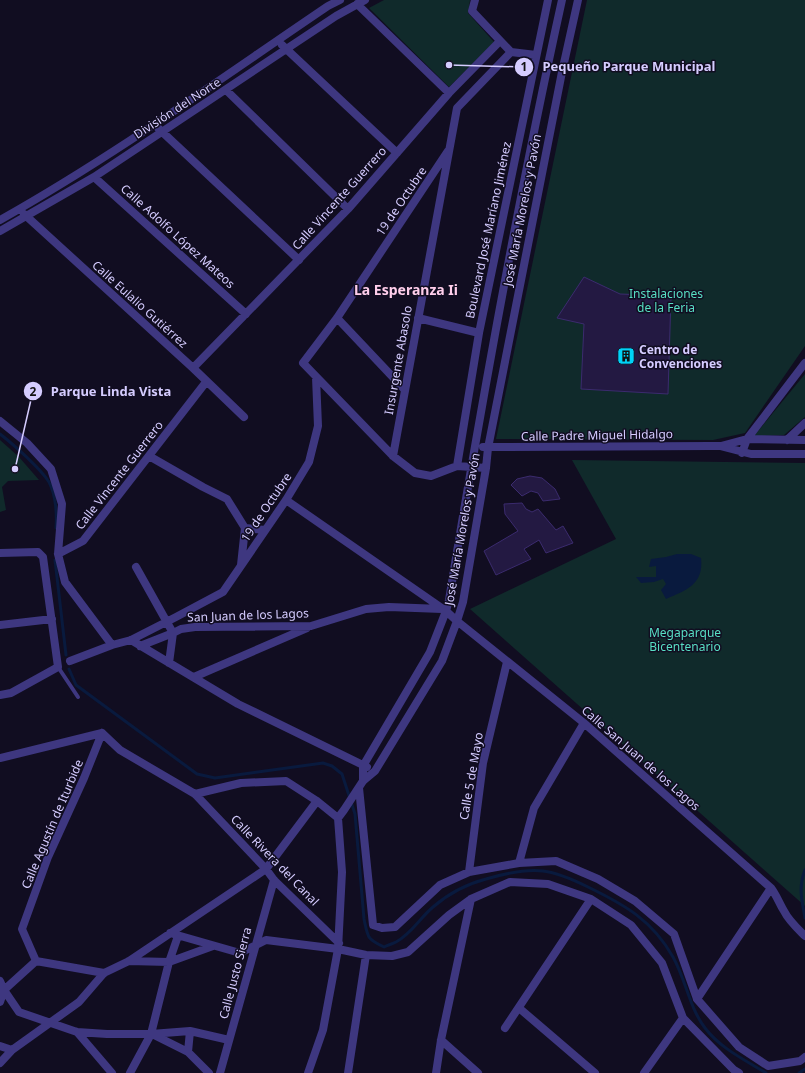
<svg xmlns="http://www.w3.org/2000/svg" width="805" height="1073" viewBox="0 0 805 1073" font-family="'Noto Sans',sans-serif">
  <rect width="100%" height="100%" fill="#110d21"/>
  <path fill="#102a2b" d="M384,0H470L468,13L494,42L449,87L369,8Z
    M587,0H805V346L745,433L713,440L496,439Z
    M805,374V417L784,435L754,436Z
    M0,440L19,457L39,480L8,481L2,487L6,510L0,512Z
    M572,460L805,463V906L470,609L616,539Z"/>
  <path fill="#091a3e" d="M677,554H691L701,558C704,584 687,590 666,599L661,590L666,584L663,579L654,582L641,583L636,577H656V566L649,567L651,559L666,557Z"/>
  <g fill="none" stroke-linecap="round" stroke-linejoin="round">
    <path stroke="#091a3e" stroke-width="3" d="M0,434C13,444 41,469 49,482C56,495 57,515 56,528
      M55,560L66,655
      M69,669L76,685L197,774L215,778L323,763L332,766L342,774L355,814L364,919C368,938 367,939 384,947C388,945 392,944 396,942C411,934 420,918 433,907C448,894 467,884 486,879C503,874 525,869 543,871C559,873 574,880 588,887C625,905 652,920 673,957C686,980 689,1007 705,1028C720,1048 745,1060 766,1073
      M805,870C798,887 802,901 805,918
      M799,1073L805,1069"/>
  </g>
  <path fill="#231942" stroke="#3b2b6e" d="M584,277L620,294L671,296L668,394L581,389L584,324L557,318Z
    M530,476L542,478L555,489L560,499L543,501L538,493L531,491L522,496L511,485L517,479Z
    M522,503L526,509L532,512L538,509L556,530L563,526L573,543L546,553L539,540L524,549L531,559L496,575L484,551L518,531L505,514L504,504Z"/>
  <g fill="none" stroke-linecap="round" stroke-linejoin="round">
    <path stroke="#3e3780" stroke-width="4" d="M58,667L78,697"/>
    <path stroke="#3e3780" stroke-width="8" d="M475,0L472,11L511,52
      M357,4L449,93
      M282,45L397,153
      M511,52L536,55
      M226,90L348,209
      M158,128L299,260
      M448,151L337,318L303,363L393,456L415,473L431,476L457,466L486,468
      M94,177L246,314
      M24,214L193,368L244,417
      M0,220C114,156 220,79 328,6L340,0
      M0,231L94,177L336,16L365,0
      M337,318L405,390
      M418,318L479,333
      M193,368L348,209L449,93L500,41
      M0,421L27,443L51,469L62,504L58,554L65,582L112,645
      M787,440L805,423
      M721,446L747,439L805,440
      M483,447L710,446H720L751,454H805
      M742,453L747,439L805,363
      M149,456L203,487L227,499L245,528L265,530
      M393,456L457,108L511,52
      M457,466L479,333L548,0
      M286,500L446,611L457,621L584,723L771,888C777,896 779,903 784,911C789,921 797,928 805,936
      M0,553L38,552L43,557L58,667L11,693L0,695
      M58,554L83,541L206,382
      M241,565L245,528
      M136,567L173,633L140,646
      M0,625L52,619
      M131,640L238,704L367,767
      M70,661L112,645L131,640L176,617L223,592L286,500L309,462L318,426L316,377
      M169,663L173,633L181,629L195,627L311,626L366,609L389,607L442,609
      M194,677L307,628
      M102,733L120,750L195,794L266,869L274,880L339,943
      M0,758L102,733
      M363,781V766L430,652L446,611L449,600C482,399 518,199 562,0
      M359,788L373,925L382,928L395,927L440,885L469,872L519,863L556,861L598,879L635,901L674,934L697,999L739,1047L768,1066L800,1061L805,1057
      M195,794L241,783L286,781L317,801L338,818
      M519,863L534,808L584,723
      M469,872L483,763L507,662
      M170,933L240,953L266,940L338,949L366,955L392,956L408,952L449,915L471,899L510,882L548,884L591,899L631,925L662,963L683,1018L734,1070L739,1073
      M36,961L22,929L48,857L84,778L102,733
      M36,961L104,973
      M129,961L169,962L213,946
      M0,981L4,990L19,1012L77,1032L107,1034H151L190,1031L229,1040
      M697,999L771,888
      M0,1002L4,990L36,961
      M519,1008L595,1073
      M505,1028L591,899
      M77,1032L112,1073
      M152,1034L188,1052L209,1073
      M441,1040L478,1073
      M0,1046L12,1050
      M188,1052L190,1031
      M0,1063L12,1050L79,1002L104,973L129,961L266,869L317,801
      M130,1073L151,1034L169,962L178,936
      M220,1073L274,880
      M308,1073L323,1030L338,949L342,872L338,818L344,810L363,781L375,771L442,661L457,621L463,602L486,468L488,448L562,72L578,0
      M348,1073L366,955
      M436,1073L441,1040L471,899
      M644,1073L683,1018"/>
  </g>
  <defs>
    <symbol id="building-square" viewBox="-11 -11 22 22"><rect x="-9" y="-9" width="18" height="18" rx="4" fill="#00d3f7" stroke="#110d21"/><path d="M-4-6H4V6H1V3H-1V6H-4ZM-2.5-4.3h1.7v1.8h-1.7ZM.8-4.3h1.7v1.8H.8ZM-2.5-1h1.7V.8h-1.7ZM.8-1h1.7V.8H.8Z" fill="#111"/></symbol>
  </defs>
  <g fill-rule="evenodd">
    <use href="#building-square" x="616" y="346" width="20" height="20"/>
  </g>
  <g text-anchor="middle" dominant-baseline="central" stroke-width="3" stroke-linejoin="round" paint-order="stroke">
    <g font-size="12" fill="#d5ccff" stroke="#110d21">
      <text transform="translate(177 108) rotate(-33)">División del Norte</text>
      <text transform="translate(339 198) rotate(-48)">Calle Vincente Guerrero</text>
      <text transform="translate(401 201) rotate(-56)">19 de Octubre</text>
      <text transform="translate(522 210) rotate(-79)">José María Morelos y Pavón</text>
      <text transform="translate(488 230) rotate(-78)">Boulevard José Maríano Jiménez</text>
      <text transform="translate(178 236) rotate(42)">Calle Adolfo López Mateos</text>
      <text transform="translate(140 304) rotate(42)">Calle Eulalio Gutiérrez</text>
      <text transform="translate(398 360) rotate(-80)">Insurgente Abasolo</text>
      <text transform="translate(597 435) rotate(-1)">Calle Padre Miguel Hidalgo</text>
      <text transform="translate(119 475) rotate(-52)">Calle Vincente Guerrero</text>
      <text transform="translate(266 507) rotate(-56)">19 de Octubre</text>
      <text transform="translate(462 529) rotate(-80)">José María Morelos y Pavón</text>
      <text transform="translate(248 615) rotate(-2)">San Juan de los Lagos</text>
      <text transform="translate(641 758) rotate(41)">Calle San Juan de los Lagos</text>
      <text transform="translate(471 776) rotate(-80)">Calle 5 de Mayo</text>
      <text transform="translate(52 824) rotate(-67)">Calle Agustín de Iturbide</text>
      <text transform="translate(275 860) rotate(46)">Calle Rivera del Canal</text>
      <text transform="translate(235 973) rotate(-75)">Calle Justo Sierra</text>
    </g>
    <g font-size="12" fill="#58dfc4" stroke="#110d21">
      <text x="666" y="293">Instalaciones<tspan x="666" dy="14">de la Feria</tspan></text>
      <text x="685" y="632">Megaparque<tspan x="685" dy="14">Bicentenario</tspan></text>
    </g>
    <g font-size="12" font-weight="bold" fill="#d5ccff" stroke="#110d21" text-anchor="start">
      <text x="639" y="349">Centro de<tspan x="639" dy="14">Convenciones</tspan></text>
    </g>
    <g font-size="14" font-weight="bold" fill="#ffceeb" stroke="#110d21">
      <text x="406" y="289">La Esperanza Ii</text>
    </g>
  </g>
  <path fill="none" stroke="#d5ccff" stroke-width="1.5" d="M449 65L524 67M15 469L33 391"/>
  <g fill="#d5ccff" stroke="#110d21" stroke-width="1.5">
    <circle cx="449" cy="65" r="4"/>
    <circle cx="15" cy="469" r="4"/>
    <circle cx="524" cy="67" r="10"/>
    <circle cx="33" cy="391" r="10"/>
  </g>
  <g font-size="12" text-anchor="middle" font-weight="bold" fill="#111">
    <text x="524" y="71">1</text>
    <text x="33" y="396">2</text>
  </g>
  <g font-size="13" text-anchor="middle" font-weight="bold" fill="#d5ccff" stroke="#110d21" stroke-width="3" stroke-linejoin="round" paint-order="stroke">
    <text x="629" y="71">Pequeño Parque Municipal</text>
    <text x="111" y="396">Parque Linda Vista</text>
  </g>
</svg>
